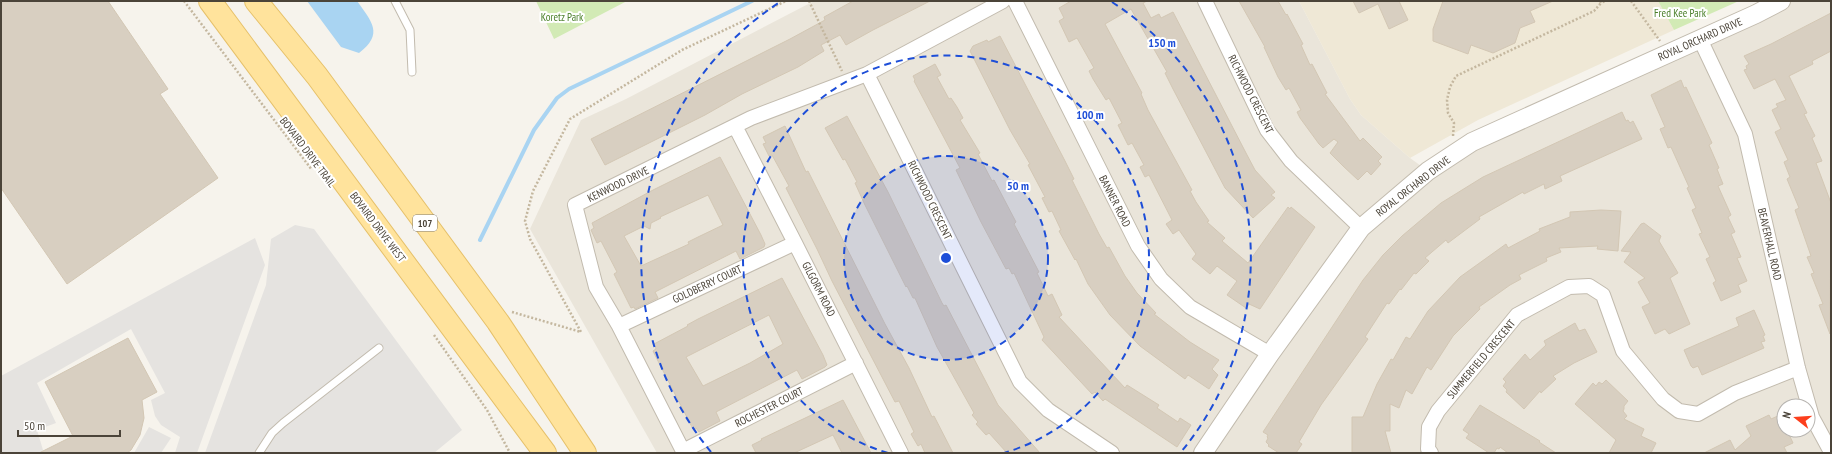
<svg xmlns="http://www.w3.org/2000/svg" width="1832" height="454" viewBox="0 0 1832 454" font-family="'PT Sans Narrow',sans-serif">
  <rect width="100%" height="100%" fill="#f6f3ec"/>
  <path fill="#eae5da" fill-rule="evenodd" d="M814,1H1299L1350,99L1361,115L1410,158L1428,171L1781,1H1831V453H657L530,229L581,120L626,99ZM1784,406H1808V430H1784Z"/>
  <path fill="#efe8d6" d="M1299,1H1658L1674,30L1478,120L1410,158L1361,115L1350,99Z"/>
  <path fill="#d2eab5" d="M536,1H627L554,39Z
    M1658,1H1739L1674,30Z"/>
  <path fill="#e5e3e0" d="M295,225L314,229L462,430L434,453H205L266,285L271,239Z
    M255,238L265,265L197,453H175L180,437L161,425L155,416L151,400L165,393L131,329L37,383L56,423L37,430L43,450L46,453H1V376Z
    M149,427L171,438L161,453H134Z"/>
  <path fill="#a9d4f2" d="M307,1H357C372,22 384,34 359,53L341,47Z"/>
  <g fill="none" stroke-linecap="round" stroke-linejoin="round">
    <path stroke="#a9d4f2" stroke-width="4" d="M480,240L534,130L557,98L569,89L752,1"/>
  </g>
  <path fill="#d8cfc1" stroke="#d3c7b4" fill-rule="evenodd" d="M1,1H108L168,89L160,94L218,178L67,284L1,188Z
    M853,1H930L873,30L846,45L840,35L821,45L824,51L798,67L742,94L705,115L605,165L591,139L790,39L825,20L824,17Z
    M1071,1H1147L1143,3L1151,18L1159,14L1161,18L1173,12L1246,153L1255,170L1275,192L1271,195L1275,198L1253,218L1225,188L1173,89L1165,73L1167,72L1131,9L1105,24L1142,93L1141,94L1148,110L1192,190L1190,191L1196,202L1209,221L1207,222L1225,238L1222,241L1248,263L1288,207L1290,209L1291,207L1315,227L1260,309L1249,304L1246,308L1227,295L1237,281L1217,266L1210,274L1192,259L1196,254L1179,230L1173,234L1166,224L1172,220L1149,175L1145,177L1140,167L1144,165L1132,143L1128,145L1118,125L1122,123L1109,98L1106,100L1093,79L1089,71L1094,68L1077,38L1069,42L1059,21L1064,18L1059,8Z
    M1239,1H1278L1286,15L1287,14L1303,44L1301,45L1310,65L1312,64L1327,93L1325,94L1360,141L1363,138L1382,157L1378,161L1381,164L1371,175L1367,171L1358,180L1343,166L1330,153L1338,142L1334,139L1323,148L1319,144L1300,118L1297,112L1301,110L1289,88L1286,90L1278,77L1264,47H1265Z
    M1353,1H1399L1408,20L1389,29L1378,4L1359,13Z
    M1443,1H1553L1530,11L1535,22L1520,28L1515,43L1493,53L1471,45L1468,54L1433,41V29Z
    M1831,13V51L1812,61L1813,64L1789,76L1807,113L1804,114L1815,136L1812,138L1822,161L1816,163L1831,203L1830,334L1819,305L1823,304L1811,274L1814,273L1807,257L1811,256L1795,210L1799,208L1787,179L1790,177L1784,162L1788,160L1775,132L1781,129L1772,110L1778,107L1776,104L1786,100L1775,79L1754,89L1744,70L1747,69L1746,66L1749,64L1744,56L1771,44Z
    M1000,36L1064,159L1074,179L1072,180L1099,234L1107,248L1109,247L1125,276L1137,293L1156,313L1154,314L1190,342L1219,360L1212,369L1218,375L1209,389L1188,375L1185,379L1140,346L1110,315L1088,284L1076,259L1075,260L1059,231L1061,230L1052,211L1049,212L1042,198L1045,197L1028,165L1030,164L1010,130L970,51L973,46L987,40L988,42Z
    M935,64L941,75L937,77L949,99L951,98L957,107L963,118L960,120L980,153L978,154L992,181L994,180L1016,222L1014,224L1039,272L1037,273L1048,296L1052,294L1062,315L1059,317L1125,388L1127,385L1159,405L1157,408L1178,422L1180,418L1191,425L1177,447L1105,399L1103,401L1095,392L1092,394L1042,340L1044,337L1014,273L1012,274L1009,268L1006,269L981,222L956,170L960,168L914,81L915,80L913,76Z
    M1681,80L1684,88L1686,87L1712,143L1709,145L1719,168L1717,169L1723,184L1718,186L1731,215L1728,217L1735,232L1731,234L1741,257L1737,258L1747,281L1738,285L1741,292L1721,301L1713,283L1716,281L1706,259L1710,257L1699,234L1702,233L1692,210L1696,208L1687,188L1689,187L1671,147L1668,148L1660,129L1665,127L1651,95Z
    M1622,112L1626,121L1628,120L1630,123L1633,121L1642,139L1560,176L1562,181L1545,189L1544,184L1524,194L1523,192L1479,217L1480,219L1448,243L1446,240L1425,258L1429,261L1416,274L1414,273L1401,290L1400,289L1389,304L1387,303L1365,337L1368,339L1321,405L1299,442L1302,444L1296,453H1279L1268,446L1269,445L1266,442L1268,438L1267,437L1268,435L1263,432L1363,280L1383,255L1402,236L1441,203L1483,177Z
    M847,116L888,192L942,303L944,306L946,305L998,405L1040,453H1007L989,433L986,435L976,424L978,422L972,415L974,413L937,347L915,298H913L907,286L906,287L865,205L855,183L857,182L845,159L843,160L825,128Z
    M785,126L806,172L808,171L885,324L909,368L932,417L934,416L953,453H925L921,444L918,446L911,434L914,432L899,401L895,402L832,281L817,249L786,188L789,186L772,155L769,156L763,144L766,143L763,137Z
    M720,157L761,235L765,244L764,247L740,259L736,251L655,292L658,298L635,309L634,307L631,308L614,274L617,272L601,241L597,243L591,230L594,228L592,223L653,190ZM708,195L723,225L698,237L688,242L689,244L641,266L624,236L644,226L650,229L651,223L661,218L660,217Z
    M1601,210L1621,211L1618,251L1597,249L1598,246L1559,248L1561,252L1546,258L1547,261L1519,275L1521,279L1510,285L1479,307L1480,309L1453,336L1431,370L1427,367L1412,394L1406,390L1399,408L1390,404V431H1385L1391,453H1352V417H1363L1377,384L1391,359L1393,360L1406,337L1410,339L1428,311L1460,277L1506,244L1508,248L1540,231L1539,229L1570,217V212Z
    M1644,223L1661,236L1659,241L1678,273L1670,278L1690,324L1669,334L1665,329L1655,334L1642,307L1650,303L1638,282L1645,278L1624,262L1631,252L1621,251L1641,224Z
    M782,278L823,355L827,365L825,367L802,379L797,370L716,412L720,421L699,432L696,428L693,429L659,363L653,351L656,349L654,344L688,326L687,325L698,319ZM769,315L783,344L750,363L703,386L686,357Z
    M1754,310L1765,335L1763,336L1765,341L1761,342L1764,348L1702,375L1698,366L1693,368L1691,366L1684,350L1739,326L1736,318Z
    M1575,323L1579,331L1585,329L1597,352L1574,363L1553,376L1556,379L1541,393L1540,391L1524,409L1506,392L1507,390L1503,386L1506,382L1503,379L1525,354L1530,360L1546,345L1544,341Z
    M128,338L157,392L142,400L144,418L140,435L131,450L127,453H39L73,436L45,382Z
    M1606,380L1628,401L1624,406V409L1623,411L1627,416L1624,419L1644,429L1641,436L1656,443L1651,453H1609L1616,440L1575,404L1593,383L1596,386L1599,382L1602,384Z
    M843,400L871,453H842L833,435L794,453H756L752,445L762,440L761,439Z
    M1480,405L1540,441L1539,442L1556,453H1508L1500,447L1499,449L1497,448L1494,453H1489L1483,449L1466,438L1469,434L1463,430Z
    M1769,415L1771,419L1780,415L1784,423V430H1787L1793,443L1784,447L1787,453H1704L1730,440L1735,450L1751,436L1746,426Z"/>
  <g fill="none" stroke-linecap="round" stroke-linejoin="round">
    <defs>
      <path id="service" d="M395,1L410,30L412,72
        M259,453L272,433L283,423L379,348"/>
      <path id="minor" d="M1003,1L867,74L1020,382L1048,410L1112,453
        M1015,1L1138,246L1161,279L1190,307L1270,354
        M1205,1L1267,130L1291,161L1361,228
        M1700,39L1745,134L1798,368L1812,417L1831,452
        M735,126L795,243L901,453
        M619,326L795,243
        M683,451L856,363
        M684,453L619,326L596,287L575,205L751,118L867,74
        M1431,453L1428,449L1429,427L1438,411L1517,315L1569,287L1589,286L1603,295L1623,351L1663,399L1679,411L1698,414L1735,393L1798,368"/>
      <path id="tertiary" d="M1203,453L1270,354L1361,228L1428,171L1472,142L1756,14L1781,1"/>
      <path id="primary" d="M210,1L545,453
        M256,1L317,76L498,322L585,453"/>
    </defs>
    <use href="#service" stroke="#c2bbae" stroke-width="9"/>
    <use href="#minor" stroke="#c2bbae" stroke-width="16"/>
    <use href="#tertiary" stroke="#c2bbae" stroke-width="20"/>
    <use href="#primary" stroke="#e6c16a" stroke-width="24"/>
    <path stroke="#c4b79f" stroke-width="2.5" stroke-dasharray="2 2" stroke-linecap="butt" d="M184,1L312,170
      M809,1L842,71
      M1600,1L1601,3L1605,1
      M1631,1L1660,41
      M1453,136L1454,123L1448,113L1447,100L1450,87L1456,76L1594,11L1601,3
      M512,312L581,332L530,239L525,221L533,191L570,119L682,50L786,1
      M434,335L487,410L510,453"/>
    <use href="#service" stroke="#fff" stroke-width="7"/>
    <use href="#minor" stroke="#fff" stroke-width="14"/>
    <use href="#tertiary" stroke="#fff" stroke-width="18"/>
    <use href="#primary" stroke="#ffe39c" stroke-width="22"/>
  </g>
  <circle cx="946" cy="258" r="102" fill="#1d4ed8" fill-opacity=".12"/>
  <g fill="none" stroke="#1d4ed8" stroke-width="2" stroke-dasharray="7 5">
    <circle cx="946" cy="258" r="102"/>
    <path d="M888 453A203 203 0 1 1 1004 453"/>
    <path d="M711 452A305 305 0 0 1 780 2M1112 2A305 305 0 0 1 1181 452"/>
  </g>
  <g text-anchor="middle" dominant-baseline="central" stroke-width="4" stroke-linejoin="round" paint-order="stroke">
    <rect fill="#fff" stroke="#817c74" stroke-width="1" x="413" y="215" width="24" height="16" rx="3"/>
    <g font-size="10" font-weight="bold" fill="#4b4439">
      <text x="425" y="223">107</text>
    </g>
    <g font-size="11" fill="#4a7f2a" stroke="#fff">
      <text x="1680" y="13">Fred Kee Park</text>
      <text x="562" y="17">Koretz Park</text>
    </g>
    <g font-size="11" fill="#4b4439" stroke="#fff">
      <text transform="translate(1700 39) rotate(-24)">ROYAL ORCHARD DRIVE</text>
      <text transform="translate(1251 94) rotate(63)">RICHWOOD CRESCENT</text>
      <text transform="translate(308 152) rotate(53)">BOVAIRD DRIVE TRAIL</text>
      <text transform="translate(618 184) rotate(-26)">KENWOOD DRIVE</text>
      <text transform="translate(1413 186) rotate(-38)">ROYAL ORCHARD DRIVE</text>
      <text transform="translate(930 200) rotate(64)">RICHWOOD CRESCENT</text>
      <text transform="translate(1115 201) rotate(63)">BANNER ROAD</text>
      <text transform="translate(378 227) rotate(53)">BOVAIRD DRIVE WEST</text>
      <text transform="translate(1770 244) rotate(77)">BEAVERHALL ROAD</text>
      <text transform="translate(707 284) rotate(-25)">GOLDBERRY COURT</text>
      <text transform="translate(819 289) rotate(63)">GILGORM ROAD</text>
      <text transform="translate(1481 359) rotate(-50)">SUMMERFIELD CRESCENT</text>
      <text transform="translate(769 407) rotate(-27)">ROCHESTER COURT</text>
    </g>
  </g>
  <circle cx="946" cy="258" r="6" fill="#1d4ed8" stroke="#fff" stroke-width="2"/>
  <g font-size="12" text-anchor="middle" font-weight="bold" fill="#1d4ed8" stroke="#fff" stroke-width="4" stroke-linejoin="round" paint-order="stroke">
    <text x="1162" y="47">150 m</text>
    <text x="1090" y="119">100 m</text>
    <text x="1018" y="190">50 m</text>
  </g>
  <rect width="1832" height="454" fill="none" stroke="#4b4439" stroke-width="4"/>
  <g transform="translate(1796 418) rotate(287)"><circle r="19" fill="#ffffff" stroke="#b7b4b0"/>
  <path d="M0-3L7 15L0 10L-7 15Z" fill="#fc3f1d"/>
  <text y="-6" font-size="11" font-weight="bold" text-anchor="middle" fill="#4b4439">N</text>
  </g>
  <path d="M18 430v6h102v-6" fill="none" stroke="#4b4439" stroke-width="2"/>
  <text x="24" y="430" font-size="12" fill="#4b4439" stroke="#ffffff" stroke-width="3" paint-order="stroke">50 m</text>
</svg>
